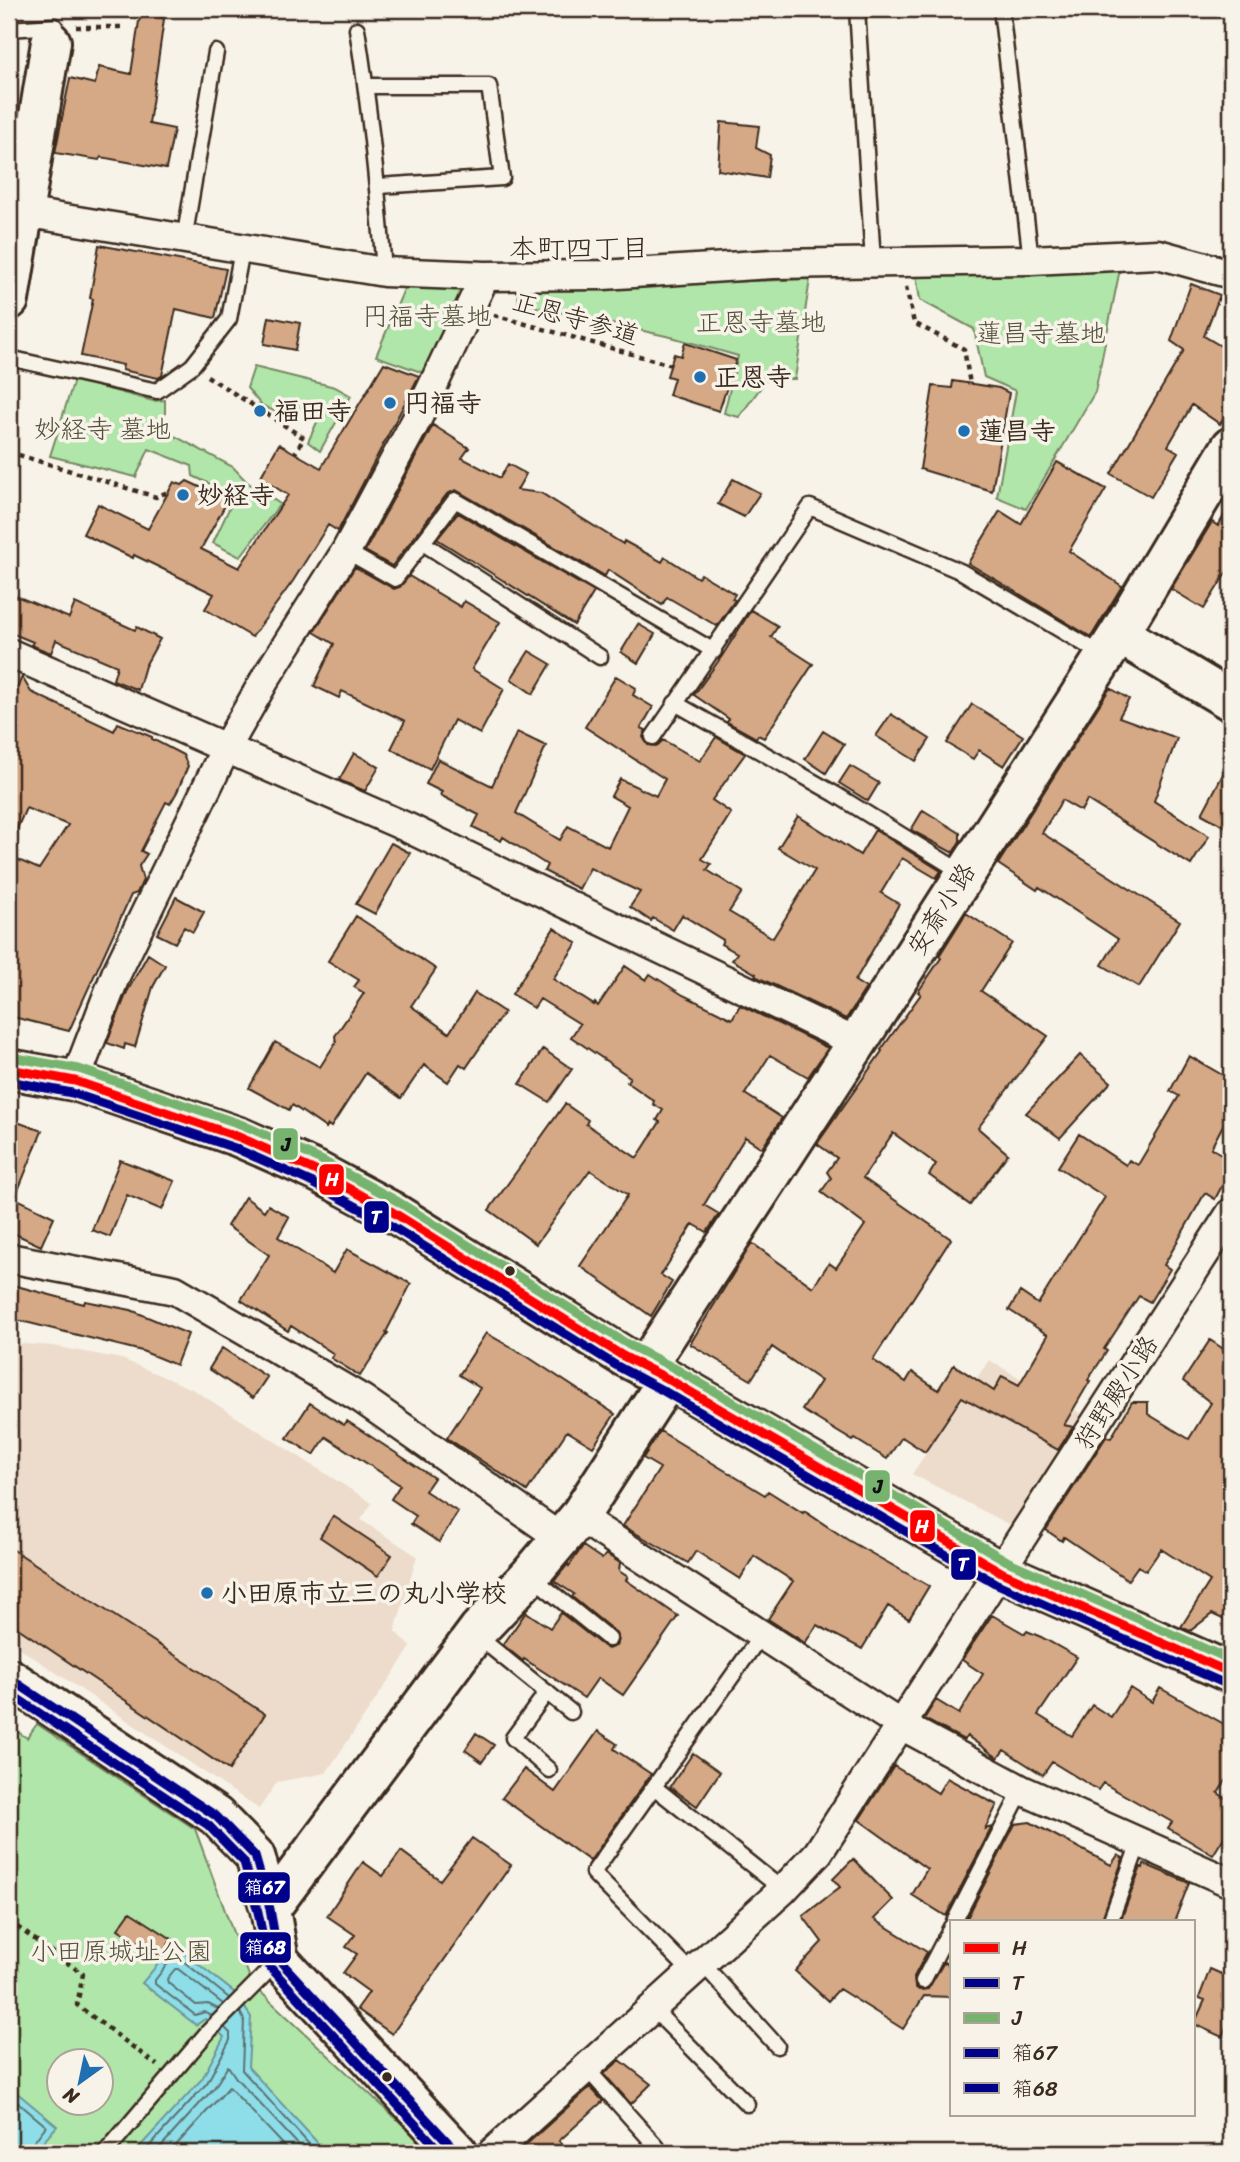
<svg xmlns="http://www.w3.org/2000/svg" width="1240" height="2162" viewBox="0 0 1240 2162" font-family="Sriracha,'Klee One',sans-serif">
  <rect width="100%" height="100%" fill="#f7f3e8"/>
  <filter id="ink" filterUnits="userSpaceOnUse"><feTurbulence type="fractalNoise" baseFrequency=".0143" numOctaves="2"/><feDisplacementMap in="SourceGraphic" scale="14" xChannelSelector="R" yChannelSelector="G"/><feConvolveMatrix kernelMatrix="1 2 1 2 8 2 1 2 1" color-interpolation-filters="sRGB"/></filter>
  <g filter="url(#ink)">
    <path fill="#eddccb" d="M9,1343L53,1346L122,1359L194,1390L372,1503L361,1520L417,1556L395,1631L411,1647L326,1773L277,1782L259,1809L9,1641Z
      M989,1360L1087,1417L1016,1528L912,1474Z"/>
    <path fill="#b0e6a9" stroke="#768864" stroke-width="2" fill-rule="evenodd" d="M915,268L1120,269L1095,392L1026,509L997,497L1016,391L984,377L974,329L920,300Z
      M810,279L795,379H767L739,417L724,413L738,356L675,338L518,303L519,289Z
      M407,282L476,284L432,376L376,356Z
      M254,367L335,387L351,396L320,451L308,442L318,420L289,407L278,413L261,405L247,388Z
      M74,380L153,401L165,400V431L233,467L247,482L280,504L240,557L213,543L235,496L193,476L192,466L149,449L136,477L50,456Z
      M37,1724L195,1829L252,1984L433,2153H9V1726L27,1738ZM60,2060H102V2102H60Z"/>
    <path fill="#8edee9" stroke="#6d9698" stroke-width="2" d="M174,1945L235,1993L251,2017L248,2067L327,2153H134L202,2079L224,2037L205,2019L196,2025L142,1983Z
      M9,2086L57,2126L34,2153H9Z"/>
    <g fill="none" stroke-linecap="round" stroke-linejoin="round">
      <path stroke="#5c726f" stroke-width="2" d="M218,2009L208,2004L196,2005L168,1983L167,1979L175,1969H178L223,2004
        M240,2012L244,2020L242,2070L317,2153
        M212,2016L205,2012L195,2015L155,1984V1980L173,1957H178L229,1998
        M9,2095L46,2126L30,2147L29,2153
        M143,2153L207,2083L230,2040V2033L225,2028
        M155,2153L214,2088L228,2066L236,2078L306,2153
        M169,2153L229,2087L291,2153"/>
    </g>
    <path fill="#d5a886" stroke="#3b2a1e" stroke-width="2" d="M146,9L164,19L149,124L174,129L166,169L101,157L99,160L55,153L70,78L95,84L99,67L131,74L139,21Z
      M721,122L759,126L756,148L770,155L767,178L718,170Z
      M99,245L226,269L215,318L176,309L162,376L158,378L122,370L123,365L81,356L93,299L90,298Z
      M1191,284L1220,295L1204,336L1231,352V408L1220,424L1192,405L1168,446L1178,452L1151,497L1111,474L1184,350L1171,341Z
      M269,317L300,323L295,350L264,344Z
      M685,343L736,360L719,411L669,395L674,378L667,376L674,354L681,356Z
      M384,363L419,376L338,531L328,525L293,581L252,637L205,609L214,594L134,555L133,558L83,534L98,504L148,529L174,482L182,485L187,481L228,500L201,549L239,568L288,495L260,478L279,444L321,468Z
      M953,381L999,388L1009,393L992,491L920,469L933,386L952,388Z
      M433,425L469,448L462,458L500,478L508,464L526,474L517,490L541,493L623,544L624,541L662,562L665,557L698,578L701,574L735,594L732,599L735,600L717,626L667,597L662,605L608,570L605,576L456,490L447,494L392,566L365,551Z
      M1057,462L1106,489L1069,551L1122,586L1091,637L968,563L1000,511L1021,524Z
      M733,479L760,493L744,517L718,504Z
      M1231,504V565L1204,609L1171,589L1212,522L1218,526Z
      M458,513L594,592L574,625L437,539Z
      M355,567L394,589L400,587L409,576L461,607L464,601L500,622L472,669L504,689L480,734L454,720L430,769L391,749L405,721L342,691L339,698L314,686L334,644L314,632Z
      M9,593L69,618L75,603L135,630L137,627L160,639L145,666L138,690L113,680L117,666L56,640L51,653L31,645L33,642L9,632Z
      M751,610L778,626L771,637L813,664L764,738L758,735L756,738L727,722L729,719L694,695L722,656Z
      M638,624L655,634L638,663L621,652Z
      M529,651L551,664L533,694L511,679Z
      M616,676L636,688L633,695L653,707L641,728L646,730L643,737L648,745L657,746L663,740L700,761L716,737L745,754L712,800L731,813L702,859L711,864L707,870L742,892L729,912L773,938L815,870L778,848L798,816L860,855L875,830L941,871L936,878L902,858L881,893L899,904L855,981L866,988L846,1019L755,976L756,974L732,960L737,953L721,944L723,940L682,915L673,930L653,918L651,921L630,907L640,892L590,868L579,889L544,871L547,865L503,837L501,841L473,827L479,815L440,795L442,792L426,784L438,759L492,786L517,732L546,746L516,813L560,840L568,826L608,847L628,806L611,796L620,779L656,796L665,779L585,727Z
      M22,677L31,692L114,731L118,723L152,737V739L183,755L188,766L177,792L170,804L166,802L141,851L147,854L139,866L143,880L137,893L131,895L69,1031L9,1016V856L39,869L68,825L26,808L9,847V686L17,688Z
      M1110,688L1129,699L1119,717L1177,738L1154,801L1209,836L1191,865L1087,800L1081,811L1062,800L1042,833L1180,921L1139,987L1102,965L1118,939L1039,887L1037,890L998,864Z
      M972,704L1023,736L1004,766L979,750L973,759L947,743Z
      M891,714L930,739L916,761L876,736Z
      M823,731L844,744L826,773L805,759Z
      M354,753L379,767L365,791L339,780Z
      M1231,759V830L1202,814Z
      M850,766L879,783L868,801L839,783Z
      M923,810L960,833V841L953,853L911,830Z
      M391,843L410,853L375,914L356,904Z
      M176,897L204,912L193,932L184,927L175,943L157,934Z
      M966,913L1012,943L981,991L1048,1036L978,1128L1008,1154L970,1205L929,1175L936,1164L893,1133L863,1178L951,1239L873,1360L906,1382L912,1372L938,1390L954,1365L994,1391L1002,1376L1019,1385L1048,1335L1009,1310L1020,1292L1038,1304L1105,1197L1058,1167L1079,1134L1126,1165L1129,1160L1138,1165L1179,1096L1170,1091L1189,1056L1231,1080V1110L1211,1148L1231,1160V1169L1215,1199L1205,1193L1164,1265L1170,1269L1150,1302L1139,1296L1104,1349L1107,1351L1088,1380L1090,1381L1064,1425L1073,1427L1058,1450L962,1397L925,1452L902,1437L887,1459L855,1439L853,1441L802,1410L821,1381L772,1347L751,1380L690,1344L752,1243L813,1287L829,1263L836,1268L865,1225L821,1192L831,1178L827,1172L837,1158L817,1144L882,1051L881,1050L921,994L918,992L941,958L939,956Z
      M356,916L436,969L411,1006L449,1033L475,993L504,1012L466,1068L460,1064L448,1082L424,1065L401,1098L366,1073L331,1127L328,1125L326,1128L292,1105L289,1110L249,1088L275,1042L320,1067L336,1042L335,1036L364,993L354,987L359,980L328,961Z
      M554,928L577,943L553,979L594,1005L595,1003L598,1006L625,966L646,980L650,974L683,995L732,1019L740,1005L828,1048L808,1077L770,1055L745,1094L782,1118L762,1148L745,1137L704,1205L719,1214L707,1232L693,1224L661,1275L672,1282L651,1316L580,1266L628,1195L590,1170L536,1244L489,1210L565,1104L588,1120L586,1124L637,1158L660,1122L657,1120L663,1110L653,1104L654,1101L627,1082L630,1077L571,1037L580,1024L540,999L534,1008L512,994Z
      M148,954L165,965L153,987L135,1047L125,1044L124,1049L107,1043L127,992Z
      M543,1049L572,1069L549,1102L520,1084Z
      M1080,1055L1111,1082L1060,1138L1026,1113Z
      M9,1119L42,1131L15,1198L54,1217L41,1246L9,1231Z
      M120,1160L175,1181L162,1210L127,1195L110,1237L92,1230Z
      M245,1197L264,1211L268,1205L289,1217L278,1237L333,1273L347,1249L411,1284L386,1332L388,1333L360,1376L331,1358L334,1354L291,1326L288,1331L241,1300L269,1255L227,1226Z
      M9,1284L84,1304L85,1301L131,1310L188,1334L176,1365L142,1351L9,1318Z
      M486,1333L528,1357L615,1414L593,1447L567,1431L527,1491L447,1438L480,1388L459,1375Z
      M1210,1340L1231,1354V1623L1212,1614L1190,1631L1181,1627L1210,1581L1161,1549L1146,1571L1138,1566L1128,1580L1064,1537L1062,1541L1046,1530L1106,1437L1111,1438L1132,1402H1148V1414L1189,1439L1211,1403L1183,1381Z
      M222,1348L267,1377L253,1398L209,1369Z
      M310,1403L344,1425L347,1421L434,1478L425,1491L458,1512L439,1542L411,1524L416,1516L391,1499L400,1485L326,1437L314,1455L287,1438Z
      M660,1431L765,1495L768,1491L803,1513L804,1511L848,1540L929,1586L909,1619L888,1606L862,1649L817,1625L805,1643L768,1619L793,1581L754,1556L740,1579L696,1551L688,1563L623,1526L660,1468L643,1458Z
      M333,1516L392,1555L378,1576L320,1537Z
      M583,1546L602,1559L606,1554L620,1563L619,1571L628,1577L626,1580L678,1616L623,1695L598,1678L584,1698L524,1659L523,1661L503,1645L526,1612L550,1628L561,1613L603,1646L608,1649L616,1646L619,1640L615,1632L572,1597L574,1594L554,1581L568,1564L569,1566Z
      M9,1547L265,1714L229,1770L9,1622Z
      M992,1615L1025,1634L1027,1631L1041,1637L1077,1657L1038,1715L1072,1736L1092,1705L1111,1717L1130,1688L1152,1702L1160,1688L1231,1728V1773L1218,1793L1231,1802V1826L1213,1855L1168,1828L1172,1822L1103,1783L1098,1790L1052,1762L1043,1775L1004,1750L998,1758L967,1736L964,1740L924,1719L936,1700L959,1714L983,1674L962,1660Z
      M598,1731L617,1744L614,1749L651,1774L590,1861L502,1798L524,1769L555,1792Z
      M476,1733L494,1745L482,1762L465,1750Z
      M693,1753L720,1772L697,1806L670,1787Z
      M894,1766L938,1793L947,1778L997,1805L985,1829L992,1827L946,1916L912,1895L927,1869L859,1820Z
      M1030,1822L1111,1865L1118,1855L1123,1858L1101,1922H965L1015,1824Z
      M472,1838L511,1865L392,2034L357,2009L369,1992L343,1973L357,1954L346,1947L355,1935L327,1916L363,1862L383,1876L401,1851L440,1880Z
      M853,1859L893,1900L874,1919L927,1952L914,1977L915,1987L919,1990L928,1989L944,1962L951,1967V1997L924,1996L903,2029L839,1989L828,2001L795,1971L822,1942L803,1916L840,1887L833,1879Z
      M1144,1864L1189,1883L1174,1922H1120L1141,1867L1143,1868Z
      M130,1912L172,1939L160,1957L118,1929Z
      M1210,1969L1231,1978V2017L1222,2037L1194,2024L1205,2000L1199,1998Z
      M620,2060L651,2084L631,2104L604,2074Z
      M590,2087L603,2101L559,2141L570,2153H517Z"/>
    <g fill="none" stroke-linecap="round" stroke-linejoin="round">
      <defs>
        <path id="lane" d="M857,9L873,262
          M1001,9L1031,260
          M9,29L55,26L54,30
          M357,29C370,110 378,190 384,272
          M366,86H489L502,178L378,186
          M184,240L216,52
          M9,358L157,391L192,366L229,319L242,250
          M423,543L600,657
          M346,551L395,579L455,500L714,651
          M675,703L835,794L963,873
          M653,737L810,507L962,572L1103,655
          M531,1576L609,1639
          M476,1635L571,1712
          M547,1692L513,1738L549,1770
          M654,1787L783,1890
          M954,1922L1022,1790
          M1110,1922L1139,1843
          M702,1963L777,2046
          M692,1973L593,1873L762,1634
          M923,1981L951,1927
          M653,2009L747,2104
          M587,2069L657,2147
          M105,2153L206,2034L277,1962"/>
        <path id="street" d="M23,212L384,272L485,276L603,275L773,264L1031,260L1158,254L1231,274
          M9,653L406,827L857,1043
          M75,1081L116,974L226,748L267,676L346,551L418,417L485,276
          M9,1258L175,1290L362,1399L562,1539
          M579,1517L901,1725L1022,1790L1231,1883
          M492,2153L783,1890L818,1853L1231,1213"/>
        <path id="secondary" d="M9,300L51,42
          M1119,634L1231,701
          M645,1368L857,1043L1119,634L1231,447
          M9,1678L216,1816L255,1856L270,1909L279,1960L458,2153
          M270,1909L479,1629L530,1575L579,1517L668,1379"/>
        <path id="highway" d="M9,1069L75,1081L239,1137L316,1171L391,1211L623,1356L668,1379L1001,1572L1231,1673"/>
      </defs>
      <use href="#lane" stroke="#3b2a1e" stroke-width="19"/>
      <use href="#street" stroke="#3b2a1e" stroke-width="33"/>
      <use href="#secondary" stroke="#3b2a1e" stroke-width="44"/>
      <use href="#highway" stroke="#3b2a1e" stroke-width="44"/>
      <path stroke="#3b2a1e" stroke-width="4.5" stroke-dasharray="5 5" stroke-linecap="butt" d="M76,27H121
        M906,287L914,323L964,349L970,384
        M494,315L671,365
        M207,376L304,438L295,453
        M9,452L156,497L170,491
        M9,1921L83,1974L77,2005L157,2065"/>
      <use href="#lane" stroke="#f7f3e8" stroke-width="14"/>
      <use href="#street" stroke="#f7f3e8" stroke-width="28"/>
      <use href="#secondary" stroke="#f7f3e8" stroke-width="38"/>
      <use href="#highway" stroke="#f7f3e8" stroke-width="38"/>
      <defs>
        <path id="bus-1" d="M9,1069L75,1081L239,1137L316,1171L391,1211L623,1356L668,1379L1001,1572L1231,1673"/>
        <path id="bus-2" d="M9,1081L72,1093L235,1148L311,1182L385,1222L617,1366L662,1390L995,1583L1226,1684"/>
        <path id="bus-3" d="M11,1057L79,1069L243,1125L321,1160L397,1201L629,1345L674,1368L1007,1561L1231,1660"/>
        <path id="bus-4" d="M9,1678L216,1816L255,1856L270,1909L279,1960L458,2153"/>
        <path id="bus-5" d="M9,1693L208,1825L244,1862L258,1912L269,1966L442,2153"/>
      </defs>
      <use href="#bus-1" stroke="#f7f3e8" stroke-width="14"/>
      <use href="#bus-2" stroke="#f7f3e8" stroke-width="14"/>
      <use href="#bus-3" stroke="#f7f3e8" stroke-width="14"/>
      <use href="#bus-4" stroke="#f7f3e8" stroke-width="14"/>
      <use href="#bus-5" stroke="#f7f3e8" stroke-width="14"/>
      <use href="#bus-1" stroke="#f00" stroke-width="9"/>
      <use href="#bus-2" stroke="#00008b" stroke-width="9"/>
      <use href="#bus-3" stroke="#76b36e" stroke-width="9"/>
      <use href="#bus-4" stroke="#00008b" stroke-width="9"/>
      <use href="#bus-5" stroke="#00008b" stroke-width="9"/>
    </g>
  </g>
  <g fill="#1f6fb2" stroke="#f7f3e8" stroke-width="2.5">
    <circle cx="700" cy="377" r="7"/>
    <circle cx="390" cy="403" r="7"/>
    <circle cx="260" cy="411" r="7"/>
    <circle cx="964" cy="431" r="7"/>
    <circle cx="183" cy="495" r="7"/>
    <circle cx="207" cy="1593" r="7"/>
  </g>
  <g fill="#3b2a1e" stroke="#f7f3e8" stroke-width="2.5">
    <circle cx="510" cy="1271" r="6"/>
    <circle cx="387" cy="2077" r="6"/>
  </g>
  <g text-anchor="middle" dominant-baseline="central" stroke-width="7" stroke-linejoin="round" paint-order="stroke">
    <g font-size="26" fill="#52503a" stroke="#f7f3e8">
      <text x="427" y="316">円福寺墓地</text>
      <text x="761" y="322">正恩寺墓地</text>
      <text x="1041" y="333">蓮昌寺墓地</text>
      <text x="103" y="429">妙経寺 墓地</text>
      <text x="121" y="1951">小田原城址公園</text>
    </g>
    <g font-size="26" fill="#3b2a1e" stroke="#f7f3e8">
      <text transform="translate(576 318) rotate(16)">正恩寺参道</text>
      <text transform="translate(941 909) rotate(-58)">安斎小路</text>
      <text transform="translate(1116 1392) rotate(-57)">狩野殿小路</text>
    </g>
    <g font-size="26" font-weight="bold" fill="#3b2a1e" stroke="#f7f3e8" text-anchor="start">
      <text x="714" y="377">正恩寺</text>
      <text x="404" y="403">円福寺</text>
      <text x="274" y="411">福田寺</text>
      <text x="978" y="431">蓮昌寺</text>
      <text x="197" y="495">妙経寺</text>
      <text x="221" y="1593">小田原市立三の丸小学校</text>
    </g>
    <g font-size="28" fill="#3b2a1e" stroke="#f7f3e8">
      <text x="579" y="248">本町四丁目</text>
    </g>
  </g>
  <g stroke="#f7f3e8" stroke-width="2.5">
    <rect x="272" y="1127" width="27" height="34" rx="7" fill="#76b36e"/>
    <rect x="318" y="1163" width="27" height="33" rx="7" fill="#f00"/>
    <rect x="363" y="1200" width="27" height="34" rx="7" fill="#00008b"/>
    <rect x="864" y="1469" width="27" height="34" rx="7" fill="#76b36e"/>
    <rect x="909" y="1509" width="27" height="34" rx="7" fill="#f00"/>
    <rect x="950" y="1548" width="27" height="33" rx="7" fill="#00008b"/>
    <rect x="237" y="1871" width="54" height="33" rx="7" fill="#00008b"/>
    <rect x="239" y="1931" width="53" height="33" rx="7" fill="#00008b"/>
  </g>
  <g font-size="19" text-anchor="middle" font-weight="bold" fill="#fff">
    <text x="332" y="1186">H</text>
    <text x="376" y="1224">T</text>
    <text x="922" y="1533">H</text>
    <text x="963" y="1571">T</text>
    <text x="264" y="1894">箱67</text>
    <text x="265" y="1954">箱68</text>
  </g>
  <g font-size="19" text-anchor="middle" font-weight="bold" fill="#111">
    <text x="286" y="1151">J</text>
    <text x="878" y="1493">J</text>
  </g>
  <rect width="1240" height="2162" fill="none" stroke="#f7f3e8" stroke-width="35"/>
  <rect x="18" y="18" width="1205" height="2127" fill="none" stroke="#3b2a1e" stroke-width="2.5" filter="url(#ink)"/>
  <rect x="950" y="1920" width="245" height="196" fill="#f7f3e8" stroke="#aca397" stroke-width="2"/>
  <rect x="964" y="1943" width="35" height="10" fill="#ff0000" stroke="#aca397" stroke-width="2"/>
  <text x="1012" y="1955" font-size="21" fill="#3b2a1e">H</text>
  <rect x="964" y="1978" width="35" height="10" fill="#00008b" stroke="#aca397" stroke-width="2"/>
  <text x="1012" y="1990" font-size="21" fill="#3b2a1e">T</text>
  <rect x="964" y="2013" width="35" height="10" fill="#76b36e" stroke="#aca397" stroke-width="2"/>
  <text x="1012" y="2025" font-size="21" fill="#3b2a1e">J</text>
  <rect x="964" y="2048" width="35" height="10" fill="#00008b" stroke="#aca397" stroke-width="2"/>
  <text x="1012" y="2060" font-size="21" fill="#3b2a1e">箱67</text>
  <rect x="964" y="2083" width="35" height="10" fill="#00008b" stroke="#aca397" stroke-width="2"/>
  <text x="1012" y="2096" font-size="21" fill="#3b2a1e">箱68</text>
  <g transform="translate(80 2082) rotate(213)"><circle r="33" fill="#f7f3e8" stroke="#aca397" stroke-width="2"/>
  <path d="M0-5L12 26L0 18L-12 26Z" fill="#1f6fb2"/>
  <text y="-10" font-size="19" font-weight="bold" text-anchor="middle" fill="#3b2a1e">N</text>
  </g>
</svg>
